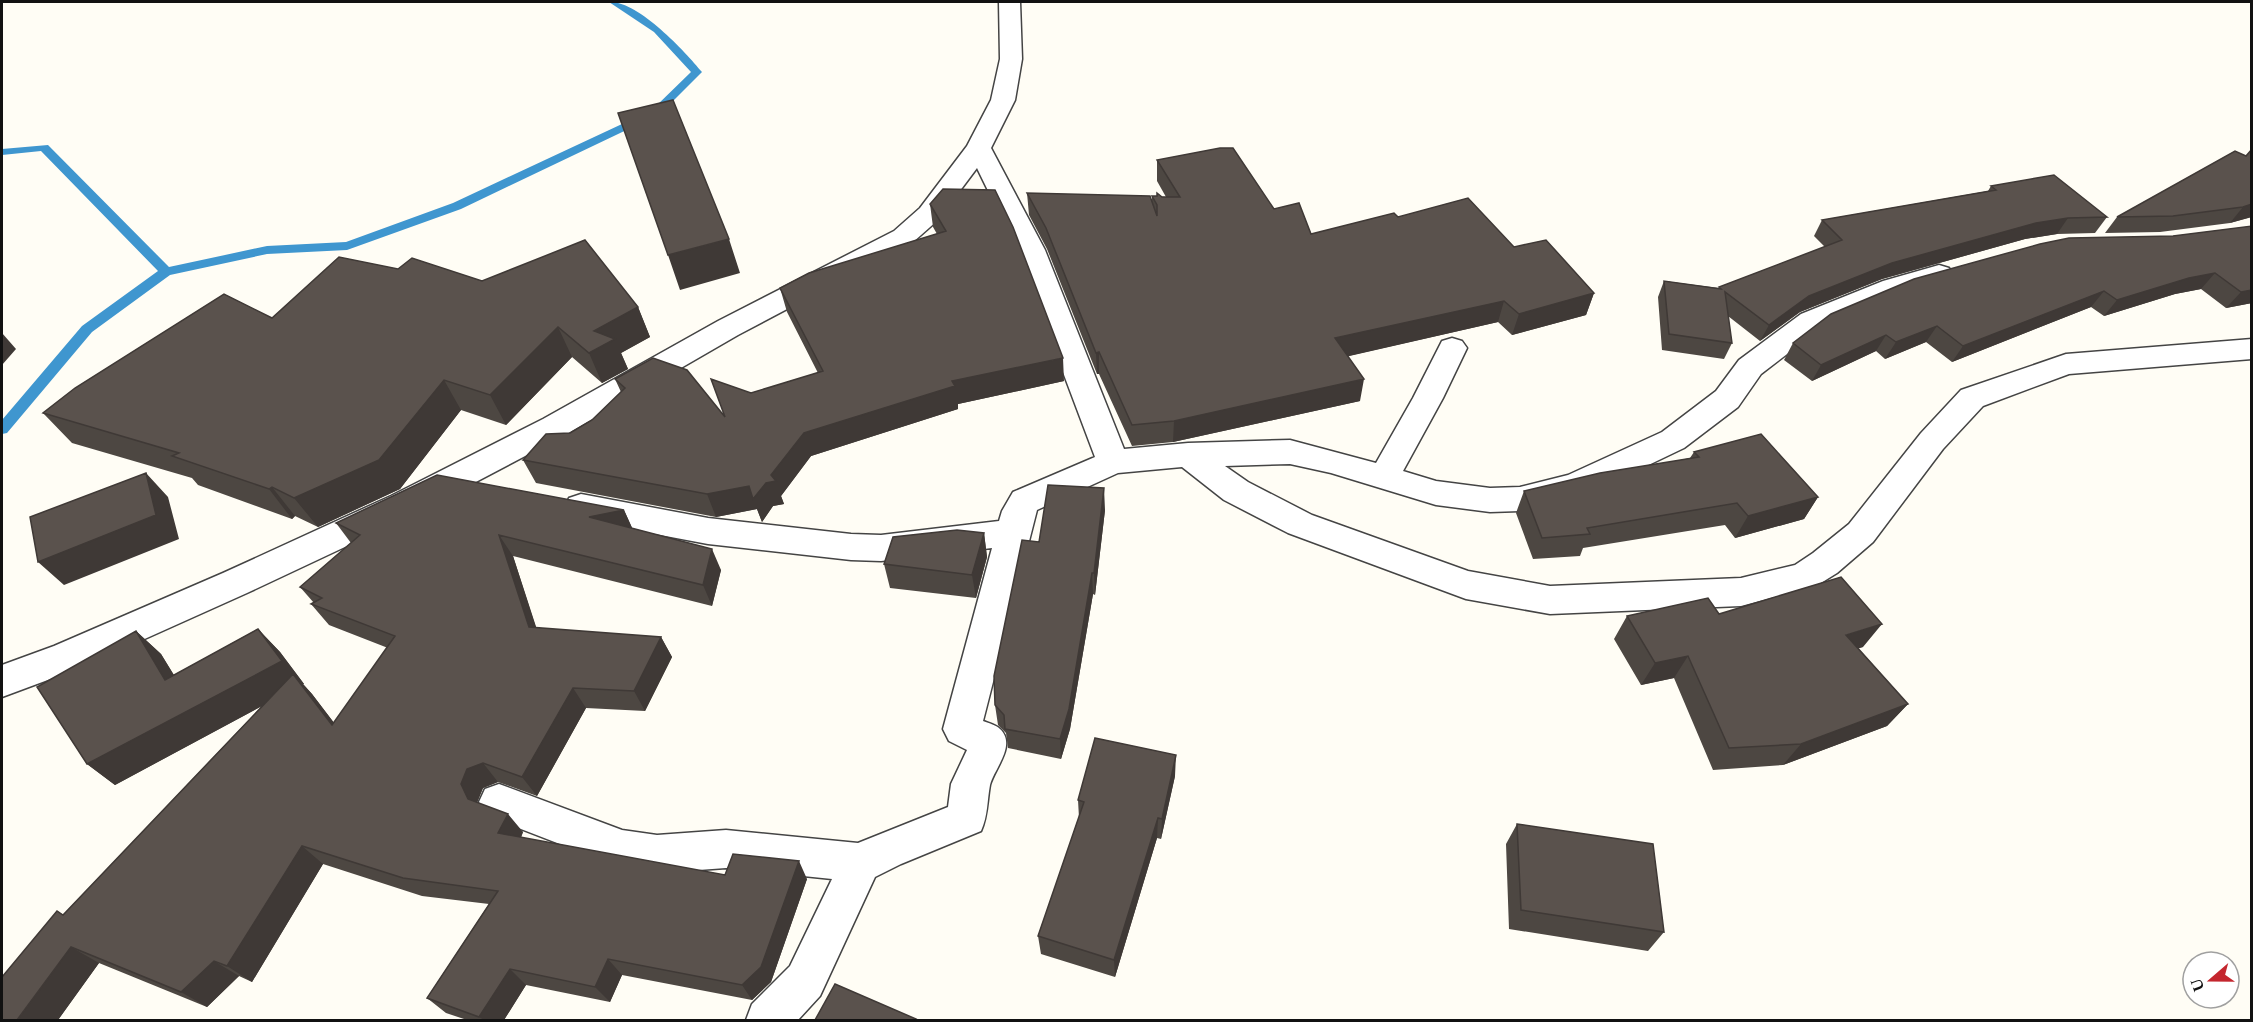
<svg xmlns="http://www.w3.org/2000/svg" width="2253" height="1022" viewBox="0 0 2253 1022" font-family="Spectral,serif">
  <rect width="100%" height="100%" fill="#fffdf5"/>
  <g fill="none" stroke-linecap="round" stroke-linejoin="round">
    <path fill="#3f96cf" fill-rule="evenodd" d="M609,2C637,0 685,51 702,72L660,114L461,209L347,250L267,254L170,275L92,332L7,433L2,434V420L82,326L158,271L41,151L2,155V149L48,145L169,267L267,246L346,242L453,203L652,110L691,72L654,32Z"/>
    <defs>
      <path id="minor" d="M999,2H1020L1022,59L1015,100L991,148L1045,250L1124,449L1188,443L1290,440L1376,463L1413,398L1442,341L1452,338L1462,341L1467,348L1443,398L1403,471L1436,481L1490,488L1520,487L1568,475L1662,432L1716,391L1739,360L1801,314L1883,281L1939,265L1949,268L1953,274L1949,280L1903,293L1821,328L1761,374L1738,407L1684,448L1588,494L1548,505L1520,511L1490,512L1436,505L1331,473L1290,464L1225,466L1248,482L1312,515L1468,571L1550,586L1741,578L1795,565L1813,553L1849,524L1921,433L1961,390L2066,354L2252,339V359L2069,374L1983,406L1943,449L1873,542L1837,573L1816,586L1741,606L1550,614L1466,599L1288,533L1224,500L1182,467L1118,473L1037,510L983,721C988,723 996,725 1000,729C1017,745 994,769 990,785C987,801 988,816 981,831L901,864L875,877L820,996L798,1020H746L752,1004L790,966L832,879L726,868L657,873L622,868L485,815L479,802L485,789L499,784L622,830L657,835L726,830L858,843L948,807L951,784L967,750L949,741L943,729L992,548L881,561L851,560L708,544L581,520L569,516L565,507L569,498L581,494L708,518L851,534L881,535L999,521L1002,511L1013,492L1095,457L1017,250L977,168L938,220L912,243L738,335L565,435L415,514L247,593L80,668L2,697V665L54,646L223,573L391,496L543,419L718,321L894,231L920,208L967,146L991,100L1000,59Z"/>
    </defs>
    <use href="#minor" stroke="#444" stroke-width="3"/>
    <use href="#minor" fill="#fff" fill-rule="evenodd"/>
  </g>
  <path fill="#4d4742" d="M2252,149V217L2230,223L2160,232L2105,233L2117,217L2246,156Z
    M1157,160L1274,209L1311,234L1398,217L1514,247L1594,293L1586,315L1512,335L1498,322L1348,356L1360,401L1173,442L1132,446L1099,374H1097L1047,249L1029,215L1027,193L1152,201V196L1166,197L1157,181Z
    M1991,186L2107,217L2095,233L2057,234L2025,239L1882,279L1800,312L1760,341L1728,316L1732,343L1724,359L1662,350L1658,297L1664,281L1719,288L1825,247L1814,236L1822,220L1988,191Z
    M930,204L1064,381L958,404V409L811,456L781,496L784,504L773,506L762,522L757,509L716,517L536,483L523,460L592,420L621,392L615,379L725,417L751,393L818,373L787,312L780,288L937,234L933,227Z
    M2247,227L2252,303L2226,308L2201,289L2175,294L2104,316L2091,307L1952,362L1926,342L1885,359L1876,351L1812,381L1784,360L1793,343L2173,236Z
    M398,269L638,307L650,337L621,353L628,369L602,383L572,357L506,425L461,410L400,489L318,527L295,516L292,519L198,485L192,478L72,443L43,413Z
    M1694,452L1818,497L1804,519L1735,538L1725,525L1583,548L1580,556L1533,559L1516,513L1524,491L1690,458Z
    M624,510L632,528L721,570L712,606L513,556L536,628L661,637L672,657L645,711L586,708L537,796L498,782L483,788L477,802L523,832L521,838L725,875L807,879L771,982L752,1000L622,975L610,1002L526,985L504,1020H467L446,1013L427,998L489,904L422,896L323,864L252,982L239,976L207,1007L99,963L58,1020L57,911L63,915L262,706L115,785L87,764L136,631L161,654L174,675L258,629L280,652L304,684H303L312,694L334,723L388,648L329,625L311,604L314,603L300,587L351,543L336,523Z
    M1105,510L1095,595L1093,594L1070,729L1061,759L1008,748L1006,733L998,725L995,705L1039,542Z
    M984,533L987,557L976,598L890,588L884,564Z
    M1627,616L1863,647L1858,648L1908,704L1887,726L1783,765L1713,770L1674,678L1641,685L1614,639Z
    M1175,776L1161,839L1157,838L1115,977L1041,954L1038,936L1079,818L1078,800Z
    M1517,824L1664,932L1648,951L1509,929L1506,844Z"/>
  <path fill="#3f3936" d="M2252,204L2251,217L2230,223L2243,207Z
    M2068,218L2057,234L2025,239L1882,279L1800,312L1760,341L1769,325L1809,296L1892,263L2036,223Z
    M729,239L740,273L680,290L668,255Z
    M2215,273L2201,289L2175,294L2104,316L2117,300L2189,278Z
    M2252,290V303L2226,308L2241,292Z
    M2104,291L2091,307L1952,362L1963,346Z
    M1594,293L1586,315L1512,335L1519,314Z
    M1504,301L1498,322L1332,360L1335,338Z
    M638,307L650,337L621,353L628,369L602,383L589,353L594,331Z
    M1937,326L1926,342L1885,359L1896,342Z
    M558,327L572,357L506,425L490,395Z
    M2,333L16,349L2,365Z
    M1886,335L1876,351L1812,381L1821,365Z
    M1099,352V374H1097L1096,353Z
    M1063,358L1064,381L958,404V409L811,456L781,496L784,504L773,506L762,522L757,509L716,517L707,494L771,475L804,433L952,381Z
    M1364,379L1360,401L1173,442L1174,421Z
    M444,380L461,410L400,489L318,527L294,498Z
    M146,473L168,497L179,539L64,585L38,562Z
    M272,487L295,516L292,519L269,489Z
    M1104,488L1105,510L1095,595L1094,573Z
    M1818,497L1804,519L1735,538L1748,516Z
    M624,510L634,532L589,517Z
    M984,533L987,557L976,598L972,575Z
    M499,535L513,556L543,648L529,627Z
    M712,549L721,570L712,606L703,585Z
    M1092,573L1093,594L1070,729L1061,759L1060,739Z
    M1882,624L1863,647L1828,658L1846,635Z
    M258,629L280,652L304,684H303L312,694L351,745L332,725L301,685L115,785L87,764Z
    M136,631L161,654L190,702L165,680Z
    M661,637L672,657L645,711L634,691Z
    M1688,656L1674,678L1641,685L1655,663Z
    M573,688L586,708L537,796L522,777Z
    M1908,704L1887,726L1783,765L1801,744Z
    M1176,755L1175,776L1161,839L1162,819Z
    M483,763L498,782L483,788L477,803L468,799L461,784L467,769Z
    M508,814L523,832L514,851L498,833Z
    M1158,818L1157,838L1115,977L1114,960Z
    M302,846L323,864L252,982L227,966Z
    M799,861L807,879L771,982L752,1000L742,985Z
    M71,947L99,963L58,1020H17Z
    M608,959L622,975L610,1002L595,987Z
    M214,961L239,976L207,1007L181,992Z
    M510,969L526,985L504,1020H484L479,1017Z"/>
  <path fill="#5a524d" stroke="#3f3936" stroke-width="1.5" d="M673,100L729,239L668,255L618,113Z
    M1220,148H1233L1274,209L1299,203L1311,234L1394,213L1398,217L1468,198L1514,247L1546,240L1594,293L1519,314L1504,301L1335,338L1364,379L1174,421L1132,425L1099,352L1096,353L1046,228L1027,193L1150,196L1157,216V205L1152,196H1157V193L1162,197H1180L1157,160Z
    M2252,149V204L2243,207L2173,216L2117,217L2235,151L2246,156Z
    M2054,175L2107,217L2068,218L2036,223L1892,263L1809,296L1769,325L1725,292L1732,343L1669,334L1664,281L1721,289L1719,287L1842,240L1822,220L1996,190L1991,186Z
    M943,189L995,190L1013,227L1063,358L952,381L955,386L804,433L771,475L776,481L766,483L753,499L749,486L707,494L523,460L546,434L570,433L592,420L625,388L615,379L653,358L687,370L725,417L711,379L751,393L823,371L780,288L809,273L946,231L930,204Z
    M2252,226V290L2241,292L2215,273L2189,278L2117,300L2104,291L1963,346L1937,326L1896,342L1886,335L1821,365L1793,343L1831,314L1914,279L2040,244L2069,238L2173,236Z
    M585,240L638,307L594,331L615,339L589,353L558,327L490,395L444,380L379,460L294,498L272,487L269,489L172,456L179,453L43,413L75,388L224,294L272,318L339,257L398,269L412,258L482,281Z
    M1761,434L1818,497L1748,516L1737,503L1587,528L1590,534L1542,538L1524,491L1600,473L1699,457L1694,452Z
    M146,473L156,515L38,562L30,517Z
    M437,475L624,510L589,517L712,549L703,585L499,535L529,627L661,637L634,691L573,688L522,777L483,763L467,769L461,784L468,799L508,814L498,833L725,875L733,854L799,861L761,967L742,985L608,959L595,987L510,969L479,1017L427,998L498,891L403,878L302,846L227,966L214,961L181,992L71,947L17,1020H2V977L57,911L63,915L293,674L332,725L395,636L311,604L322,598L300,587L360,535L336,523Z
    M1048,485L1104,488L1094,573H1092L1069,709L1060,739L1005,729L1004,715L995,705L994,676L1022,540L1039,542Z
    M957,530L984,533L972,575L884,564L893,537Z
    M1841,577L1882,624L1846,635L1908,704L1801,744L1729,748L1688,656L1655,663L1627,616L1708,598L1719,614Z
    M258,629L282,661L87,764L37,687L136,631L165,680Z
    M1095,738L1176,755L1162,819L1158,818L1114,960L1038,936L1084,802L1078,800Z
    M1517,824L1653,844L1664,932L1521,910Z
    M835,984L916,1019L915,1020H815Z"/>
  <rect width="2253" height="1022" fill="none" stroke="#111111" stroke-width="6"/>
  <g transform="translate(2211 980) rotate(250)"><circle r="28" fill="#ffffff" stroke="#a0a0a0" stroke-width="1.5"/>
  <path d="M0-4.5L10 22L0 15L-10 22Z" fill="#c4262e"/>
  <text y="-9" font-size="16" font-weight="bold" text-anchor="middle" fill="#111111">U</text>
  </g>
</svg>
